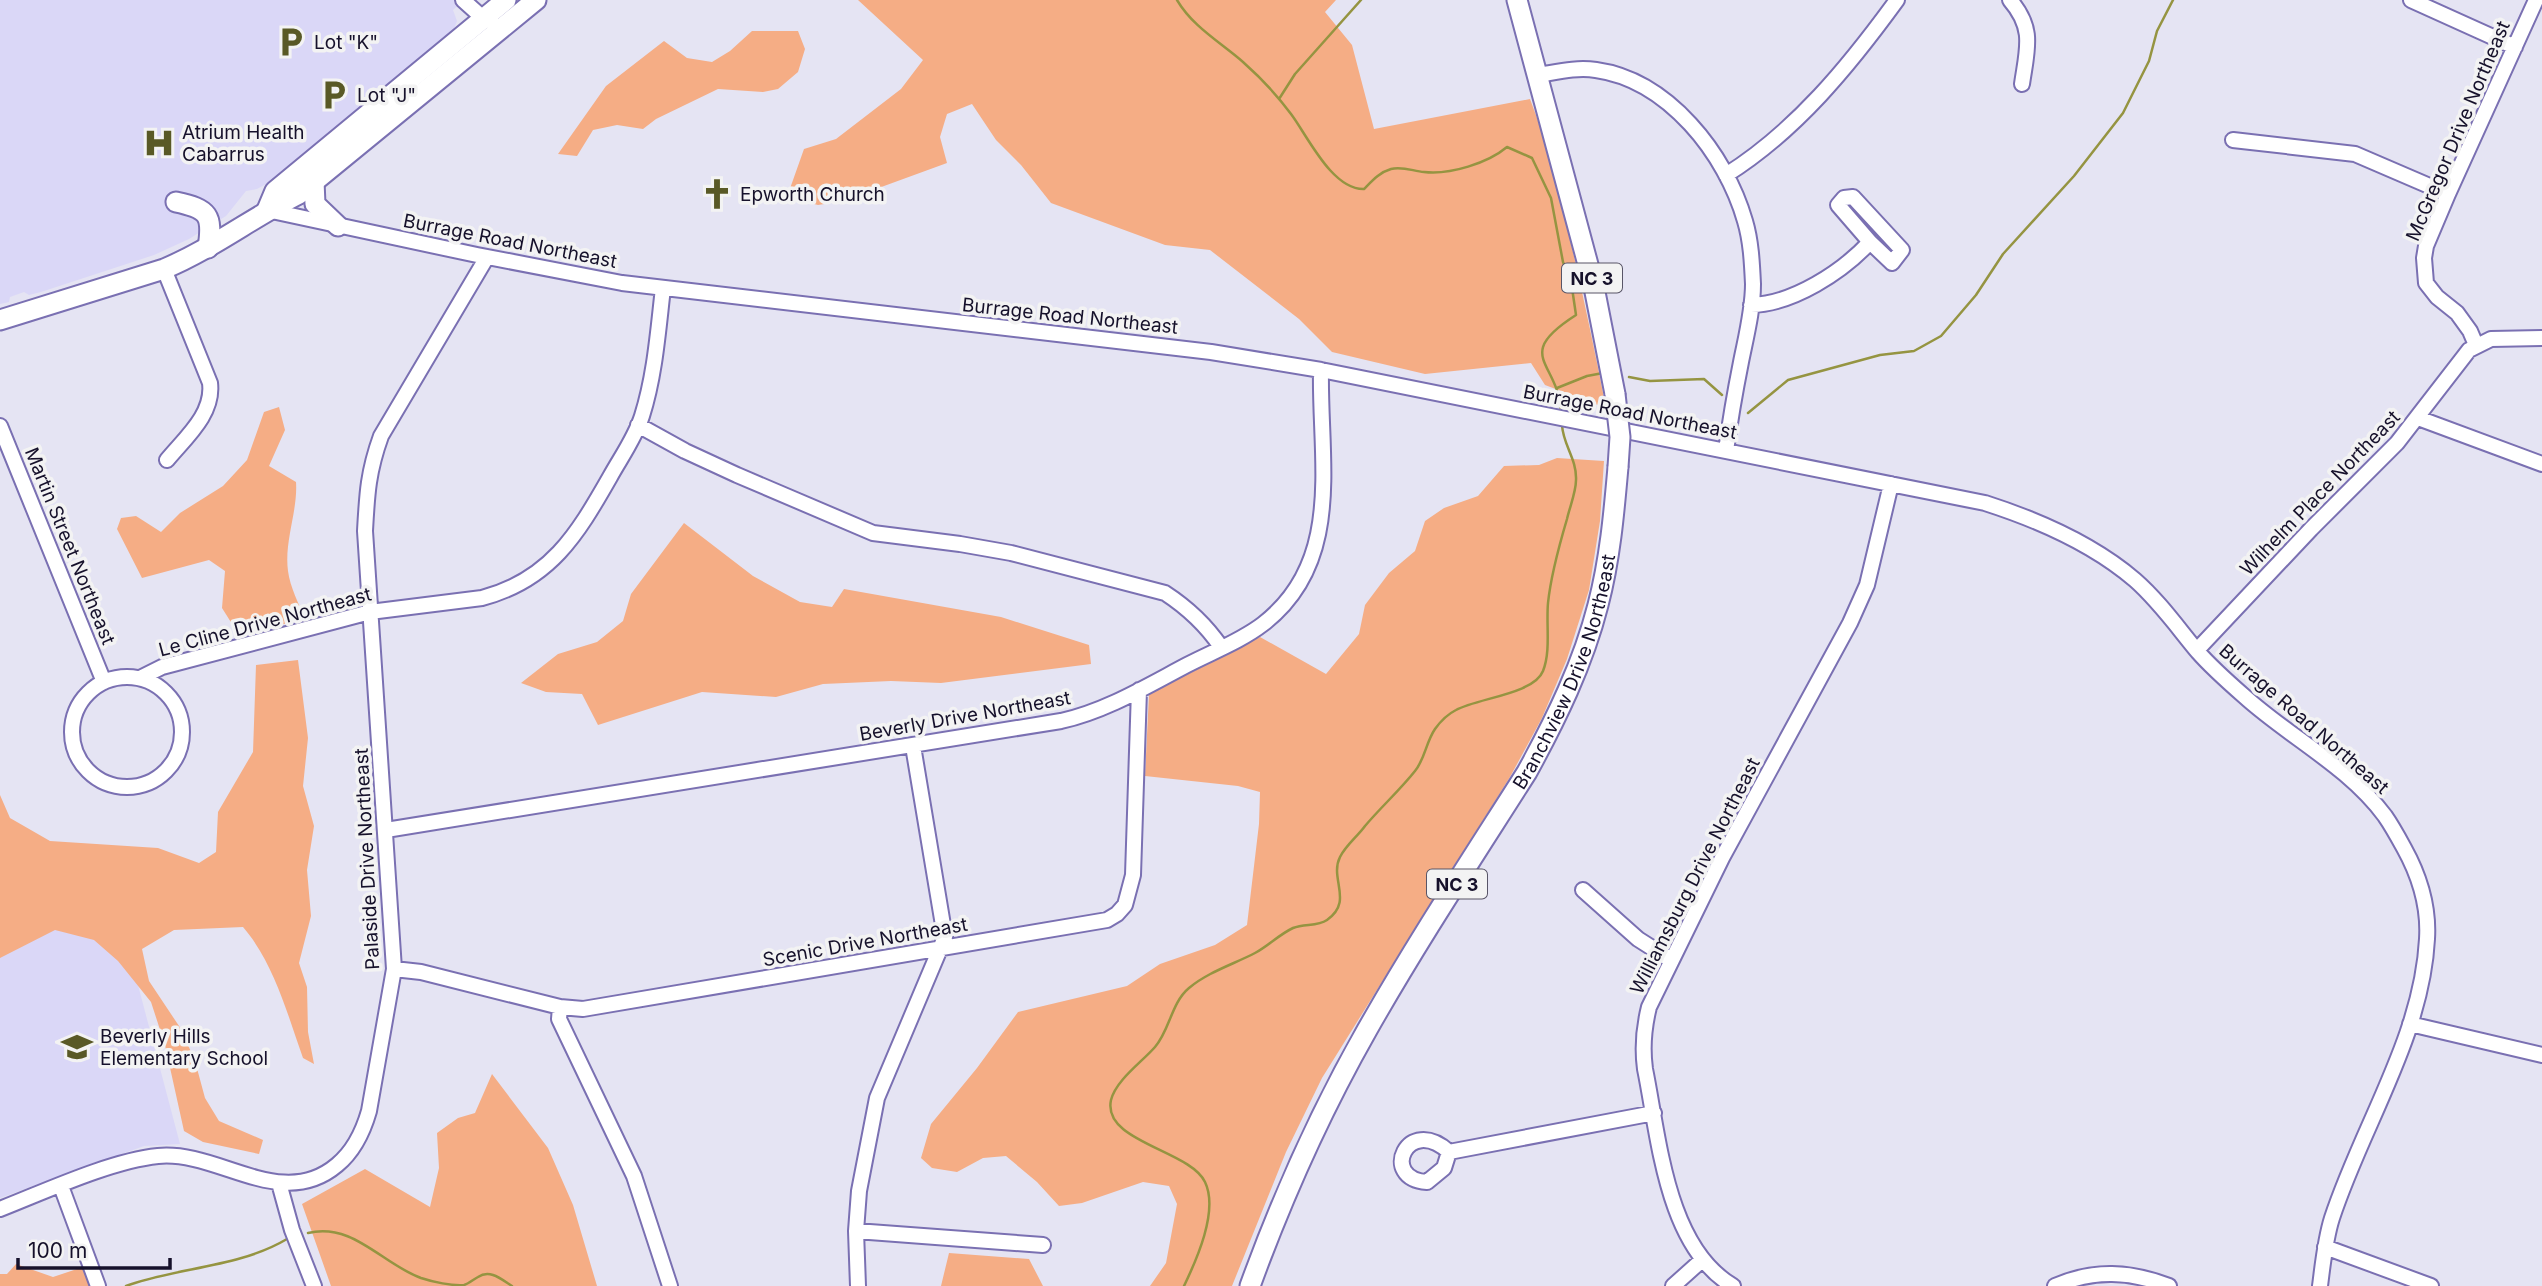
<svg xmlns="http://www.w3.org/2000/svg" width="2542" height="1286" viewBox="0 0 2542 1286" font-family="Inter,sans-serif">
  <rect width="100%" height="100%" fill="#e5e4f3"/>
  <path fill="#dad7f7" d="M0,0H464L453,10L457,21L452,34L270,182L257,189L246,191L226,216L189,239L154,255L41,292L29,295L24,292L10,297L9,302L0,304Z
    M59,917L129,951L180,1144L144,1146L0,1198V941Z"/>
  <path fill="#f5ad85" d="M858,0H1336L1325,12L1352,45L1374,129L1530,99C1548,145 1558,192 1570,239C1583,295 1595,351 1606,408L1545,385L1531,363L1425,374L1332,352L1299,319L1210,250L1165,245L1051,203L1021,165L996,140L972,104L947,114L940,137L947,163L843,201L818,205L787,197L804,149L836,139L901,89L923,60Z
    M752,31H798L805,49L798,72L778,89L763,92L718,89L656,119L643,129L617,125L593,130L577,156L558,154L606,86L664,41L687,58L712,62L730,51Z
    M279,407L285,430L269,466L296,482C298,511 284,541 288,571C290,587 299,604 305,619L239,635L222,608L225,571L209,560L142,578L117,529L121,518L136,516L161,532L180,513L223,486L247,460L264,412Z
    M1557,458L1604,461L1600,521L1589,590L1567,659L1542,718L1510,777L1322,1078L1286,1152L1232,1286H1150L1166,1263L1177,1204L1169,1186L1143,1182L1082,1203L1059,1206L1037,1182L1006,1156L983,1158L957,1172L932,1168L921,1158L931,1124L977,1068L1018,1012L1127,986L1160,964L1215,945L1247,925L1259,824L1260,792L1238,786L1145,776L1149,694L1260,637L1326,674L1359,634L1365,605L1389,573L1415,551L1425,521L1444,508L1478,496L1504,466L1539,465Z
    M684,523L753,576L800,602L832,607L844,589L1001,617L1089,645L1091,664L941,683L891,681L823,684L776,697L702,692L598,725L582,694L546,692L521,683L558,654L597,642L623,621L631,594Z
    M298,660L308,738L303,786L314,826L307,870L311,916L299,963L307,987L308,1032L314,1064L303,1058C287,1013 274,963 243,927L174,930L142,949L149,981L181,1029L195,1061L205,1098L219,1121L263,1140L259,1154L203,1142L184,1131L165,1045L151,1002L118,961L94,940L55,930L0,958V795L10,818L50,841L158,848L199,863L216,852L218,812L253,752L256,665Z
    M492,1074L548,1148L573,1205L597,1286H331L302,1204L365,1169L430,1207L439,1168L437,1133L458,1118L475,1113Z
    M949,1253L1029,1259L1043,1286H941Z
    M16,1264L53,1277L83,1267L90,1286H0V1274H7Z"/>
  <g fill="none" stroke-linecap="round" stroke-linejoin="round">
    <path stroke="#959441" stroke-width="2.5" d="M1177,0C1193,27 1220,42 1243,62C1261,78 1277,95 1291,114C1307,135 1332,190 1364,189C1372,181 1380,172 1391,169C1402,166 1413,171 1424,172C1450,175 1488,163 1507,147L1532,158L1551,198L1563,262L1571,281L1576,315C1512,356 1558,361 1561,411
      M1279,99L1295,74L1361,0
      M1629,377L1650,381L1704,379L1722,395
      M1557,388L1587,376L1603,373
      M1748,413L1788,380L1880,355L1914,351L1941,336L1976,295L2003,254L2074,176L2123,113L2149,61L2157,31L2173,0
      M308,1233C353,1222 382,1264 421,1278C433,1282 452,1286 464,1285C468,1284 474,1279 478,1277C490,1269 501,1279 512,1286
      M126,1286C178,1267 238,1268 287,1239
      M1184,1286C1196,1261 1219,1211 1205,1182C1190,1150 1102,1142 1111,1100C1116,1080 1142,1062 1155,1047C1170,1030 1171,1003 1189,988C1208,972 1234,964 1255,953C1268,946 1280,934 1293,928C1304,923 1317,927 1327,920C1354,901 1329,879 1340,857C1346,845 1357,837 1365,826C1381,807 1400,790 1415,771C1425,759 1426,742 1435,729C1440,722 1448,714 1456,710C1478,698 1534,694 1543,671C1551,651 1546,625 1548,603C1551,574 1559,546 1567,519C1570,506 1576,492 1576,480C1577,459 1563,445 1562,425"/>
    <defs>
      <path id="minor" d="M463,0L483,18L492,22
        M2010,0C2035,29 2027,49 2022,84
        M2411,0L2515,47
        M1538,75C1557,72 1576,67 1596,70C1668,80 1726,154 1745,221C1751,241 1752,263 1753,284C1753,310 1746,337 1741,362C1735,392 1730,421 1726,451
        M2233,140L2355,154L2448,194
        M1726,175C1796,131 1849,66 1897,0
        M1853,197L1902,250L1892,263L1870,242L1838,205L1844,198Z
        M267,210L477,255L622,283L1211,352L1321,370L1985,503C2038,520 2093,544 2135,580C2159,601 2178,628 2198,652C2212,668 2228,682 2244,696C2289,737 2348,766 2385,816C2392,826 2398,837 2404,848C2419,875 2429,907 2427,939C2422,1037 2362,1126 2332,1218C2325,1240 2323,1263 2320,1286
        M164,269L210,383C214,414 185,438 167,460
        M1751,305C1793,304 1842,272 1870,242
        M2476,345L2470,331L2457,313L2437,297L2426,283L2424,258L2426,246L2448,194L2536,0
        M2418,418L2542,464
        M638,425L685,451L737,475L873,533L960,544L1011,553L1165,593C1188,608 1206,625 1221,647
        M0,426L104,682
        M2197,650L2311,529L2397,443L2469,350L2491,339L2542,338
        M72 732a55 55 0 1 1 110 0a55 55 0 1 1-110 0Z
        M140,678L162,667L370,612L482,598C550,580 577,535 610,477C621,457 635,438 642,416C655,375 658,331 663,288
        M386,830L1061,721C1106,711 1147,686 1187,665C1212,652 1241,641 1263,624C1345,561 1319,459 1321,370
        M1583,890L1638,939L1671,960
        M394,969L421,972L560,1007L583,1009L1107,920L1117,914L1125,905L1133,875L1139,690
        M560,1007L559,1019L634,1176L670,1286
        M2410,1024L2542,1055
        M1449,1152L1444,1168L1427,1182C1379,1179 1407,1114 1449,1152L1654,1113
        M279,1183L292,1230L314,1286
        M61,1186L98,1286
        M0,1209C46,1191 110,1161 158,1156C219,1150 281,1212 337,1165C354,1151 363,1132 369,1111L394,969L365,531C367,494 368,472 381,436L487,257
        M856,1231L1043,1245
        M2325,1247L2431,1286
        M858,1286L856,1231L859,1191L877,1098L945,937L913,746
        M1673,1286L1702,1260
        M1733,1286C1666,1247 1659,1137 1645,1069C1642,1047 1644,1027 1649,1007L1722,858L1850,623L1867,585L1891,484
        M2055,1286C2094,1269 2130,1271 2169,1286"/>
      <g id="major">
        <path d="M1517,0L1594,287L1615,394"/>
        <path d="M314,181L315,204L338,226"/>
        <path d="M176,202C209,209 213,215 208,248"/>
        <path d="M267,210L275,191L506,0"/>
        <path d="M0,320L164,269C212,249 253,217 299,194L536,0"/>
        <path id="s1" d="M1250,1286C1282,1198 1321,1111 1367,1030C1417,942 1473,857 1527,772C1556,719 1583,664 1598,605C1610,559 1614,513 1618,467"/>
      </g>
    </defs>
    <use href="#minor" stroke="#7a70b2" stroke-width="18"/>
    <use href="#major" stroke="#7a70b2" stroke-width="23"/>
    <use href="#minor" stroke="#fff" stroke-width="14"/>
    <use href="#major" stroke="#fff" stroke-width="19"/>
    <defs>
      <path id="major-bridge" d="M1615,394L1620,437L1618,467"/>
    </defs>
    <use href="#major-bridge" stroke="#7a70b2" stroke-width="23" stroke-linecap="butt"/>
    <use href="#major-bridge" stroke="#fff" stroke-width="19"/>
  </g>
  <defs>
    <symbol id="parking-bare" viewBox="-9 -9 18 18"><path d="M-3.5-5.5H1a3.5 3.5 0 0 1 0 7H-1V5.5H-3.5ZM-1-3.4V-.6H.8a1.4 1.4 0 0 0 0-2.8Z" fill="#595926" stroke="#f3f3f3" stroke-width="2.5" paint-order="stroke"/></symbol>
    <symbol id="hospital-bare" viewBox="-9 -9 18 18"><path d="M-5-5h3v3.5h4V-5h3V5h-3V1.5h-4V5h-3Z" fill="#595926" stroke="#f3f3f3" stroke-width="2.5" paint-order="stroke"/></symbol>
    <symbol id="church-bare" viewBox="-9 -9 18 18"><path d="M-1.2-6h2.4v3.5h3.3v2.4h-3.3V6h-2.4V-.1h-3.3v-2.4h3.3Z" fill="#595926" stroke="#f3f3f3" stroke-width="2.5" paint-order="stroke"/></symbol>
    <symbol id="school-bare" viewBox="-9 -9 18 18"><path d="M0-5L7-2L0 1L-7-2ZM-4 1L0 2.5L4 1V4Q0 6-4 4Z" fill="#595926" stroke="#f3f3f3" stroke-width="2.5" paint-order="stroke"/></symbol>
  </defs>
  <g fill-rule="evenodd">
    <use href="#parking-bare" x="269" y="20" width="44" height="44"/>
    <use href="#parking-bare" x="312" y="73" width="44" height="44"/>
    <use href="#hospital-bare" x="137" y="121" width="44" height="44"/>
    <use href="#church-bare" x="695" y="172" width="44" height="44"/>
    <use href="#school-bare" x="55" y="1025" width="44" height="44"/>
  </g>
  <g text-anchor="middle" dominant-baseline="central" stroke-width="7" stroke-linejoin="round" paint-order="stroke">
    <g fill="#f3f3f3" stroke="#585567" stroke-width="2">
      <rect x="1562" y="263.5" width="60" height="29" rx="5"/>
      <rect x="1427" y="869.5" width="60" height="29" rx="5"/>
    </g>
    <g font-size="18" font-weight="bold" fill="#16112b">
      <text x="1592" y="278">NC 3</text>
      <text x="1457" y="884">NC 3</text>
    </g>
    <g font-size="19" fill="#16112b" stroke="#f3f3f3" text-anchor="start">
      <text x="314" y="42">Lot "K"</text>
      <text x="357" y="95">Lot "J"</text>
      <text x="182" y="132">Atrium Health<tspan x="182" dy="22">Cabarrus</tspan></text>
      <text x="740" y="194">Epworth Church</text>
      <text x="100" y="1036">Beverly Hills<tspan x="100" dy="22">Elementary School</tspan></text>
    </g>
    <g font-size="19" fill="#16112b" stroke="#f3f3f3">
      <text transform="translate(2458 131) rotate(-67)">McGregor Drive Northeast</text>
      <text transform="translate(510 241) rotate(11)">Burrage Road Northeast</text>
      <text transform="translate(1070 316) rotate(6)">Burrage Road Northeast</text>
      <text transform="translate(1630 412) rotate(11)">Burrage Road Northeast</text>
      <text transform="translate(2320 493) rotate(-46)">Wilhelm Place Northeast</text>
      <text transform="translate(70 546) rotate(68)">Martin Street Northeast</text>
      <text transform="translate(265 622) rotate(-15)">Le Cline Drive Northeast</text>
      <text stroke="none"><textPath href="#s1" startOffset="693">Branchview Drive Northeast</textPath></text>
      <text transform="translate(965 716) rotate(-10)">Beverly Drive Northeast</text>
      <text transform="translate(2304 719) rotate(41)">Burrage Road Northeast</text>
      <text transform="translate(367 859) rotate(-93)">Palaside Drive Northeast</text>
      <text transform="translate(1695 876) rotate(-63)">Williamsburg Drive Northeast</text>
      <text transform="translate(865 942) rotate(-10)">Scenic Drive Northeast</text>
    </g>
  </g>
  <path d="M18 1258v10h152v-10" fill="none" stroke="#16112b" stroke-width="3.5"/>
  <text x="28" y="1258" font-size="21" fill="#16112b" stroke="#f3f3f3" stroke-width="5" paint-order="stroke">100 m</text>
</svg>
